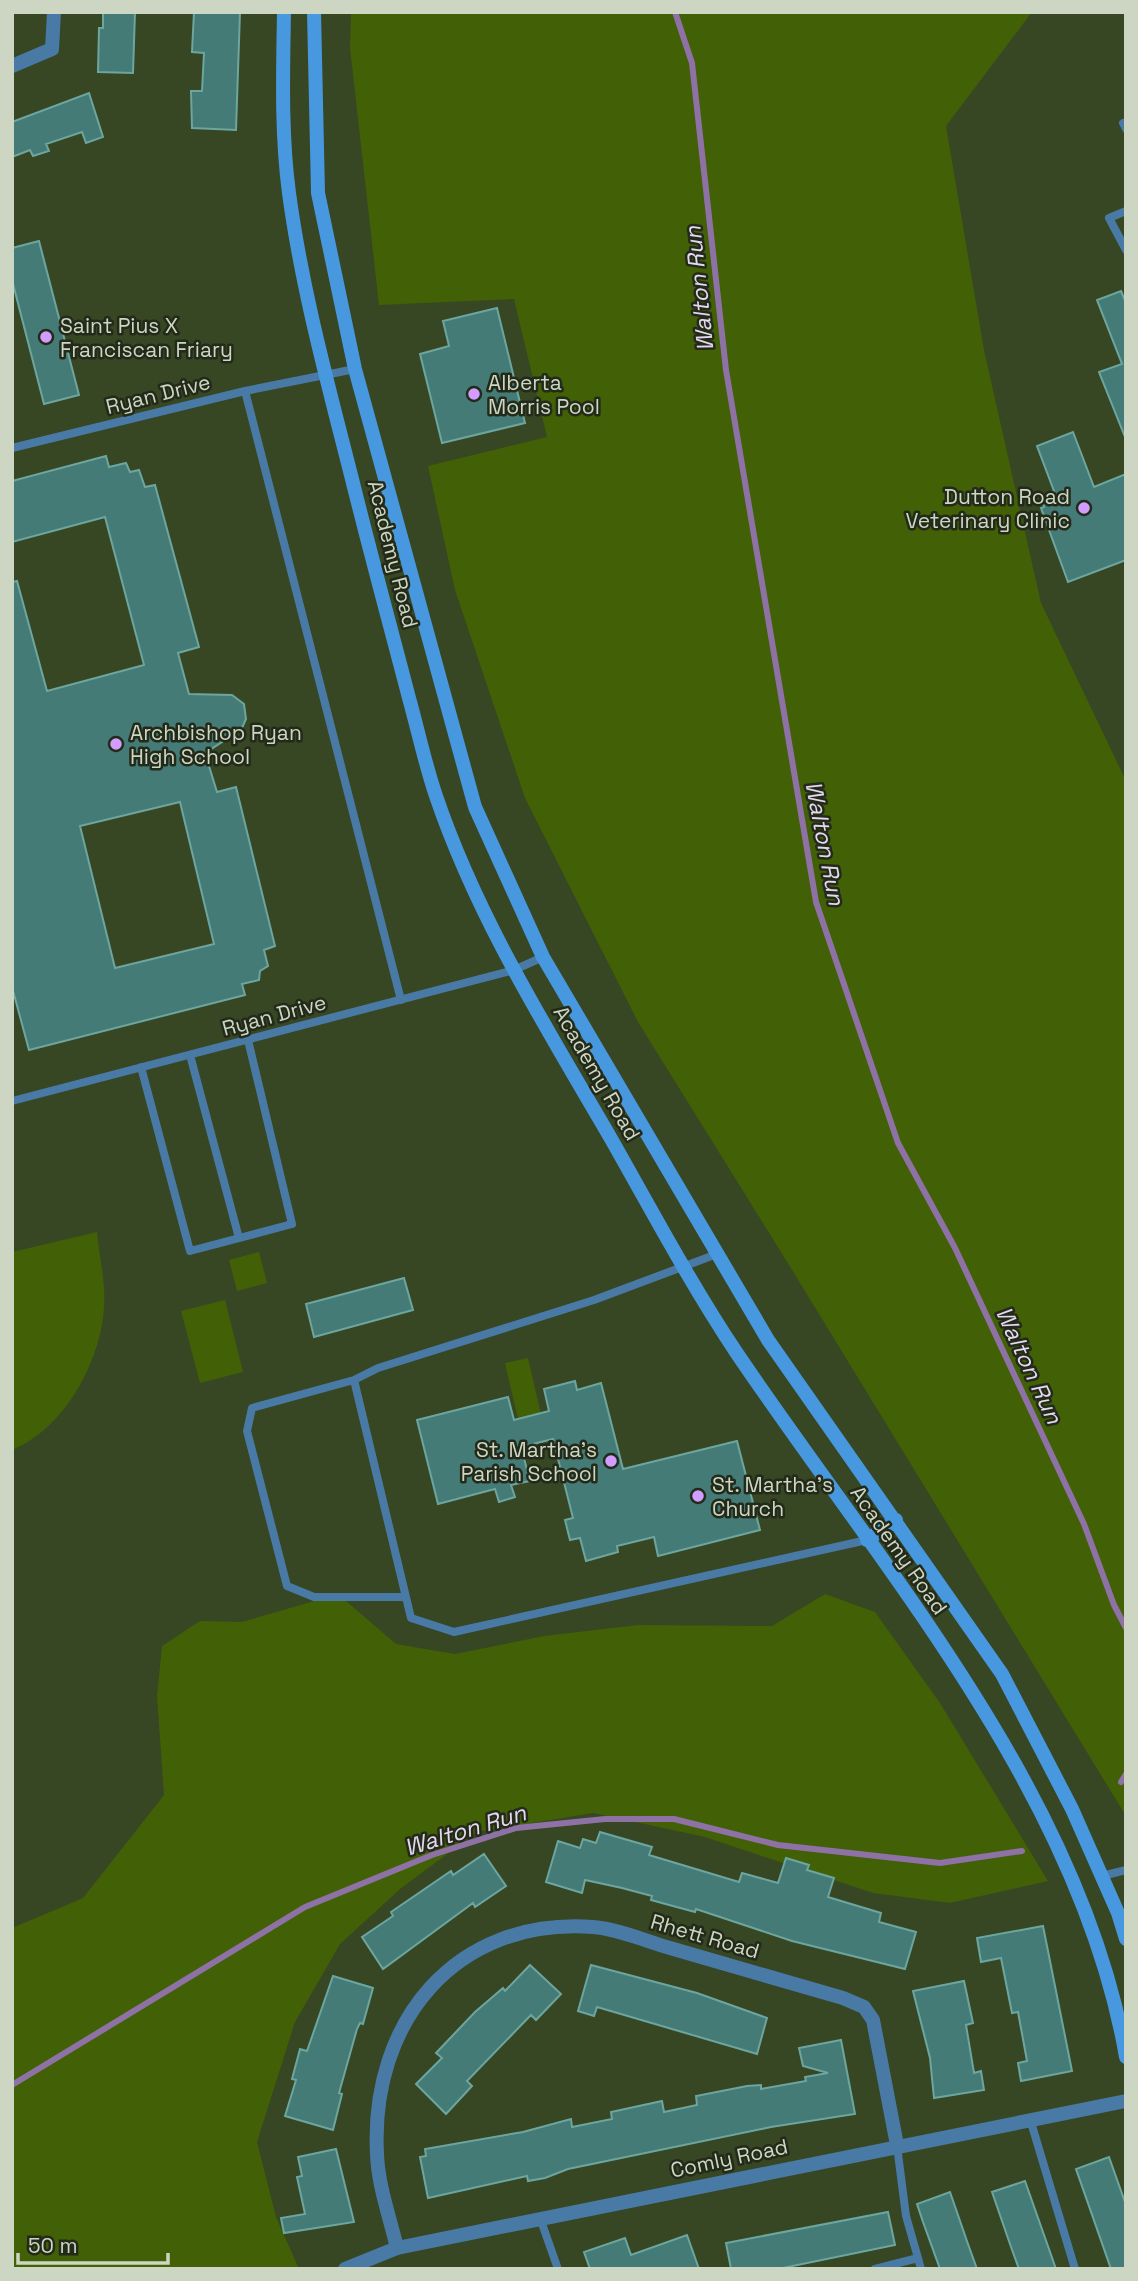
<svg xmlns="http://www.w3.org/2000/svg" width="1138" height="2281" viewBox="0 0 1138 2281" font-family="'Space Grotesk',sans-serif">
  <rect width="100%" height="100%" fill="#374623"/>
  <path fill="#426006" d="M351,12H1032L946,126L984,350L1041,603L1126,781V1816L789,1265L638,1022L525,798L455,590L428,466L547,437L514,299L379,305L350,48Z
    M97,1232C99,1256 106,1283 104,1307C101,1362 64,1429 12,1450V1252Z
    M259,1252L267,1283L237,1291L229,1260Z
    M225,1300L243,1372L200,1383L181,1311Z
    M528,1358L541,1414L518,1419L505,1363Z
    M338,1594L396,1644L455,1654L544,1636L638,1625L772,1626L825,1594L875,1612L940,1703L1048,1881L950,1903L873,1893L705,1837L593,1813L477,1832L400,1889L340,1944L295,2022L257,2142L276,2217L299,2269H12V1928L83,1898L164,1795L157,1696L162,1646L200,1621L242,1622Z"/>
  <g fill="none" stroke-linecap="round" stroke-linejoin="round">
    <path stroke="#8e71a5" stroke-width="6" d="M675,12L692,63L726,370L816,902L898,1143L955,1248L1084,1524L1114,1605L1126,1628
      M1121,1782L1126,1774
      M12,2085L305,1907L432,1855L516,1828L605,1819H674L778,1845L940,1863L1022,1851"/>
  </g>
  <path fill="#447b76" stroke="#6da59f" stroke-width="2" fill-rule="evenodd" d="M103,12H135L133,73L98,72L99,28H103Z
    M194,12H240L236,130L192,128L191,91H202L204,53L192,52Z
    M89,93L103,137L86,143L82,132L46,144L49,151L33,156L30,150L12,157V122Z
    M39,241L79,395L44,404L12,280V248Z
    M1121,291L1126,303L1125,437L1099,372L1122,364L1097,300Z
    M497,308L525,423L442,443L420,354L449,346L443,321Z
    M1073,432L1094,487L1126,474V560L1068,582L1041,508L1044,507L1041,497L1054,491L1037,446Z
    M106,456L109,467L126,463L130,472L139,470L145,487L155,485L199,647L178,653L189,694L232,695L244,704L246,719L241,730L205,753L217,792L236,787L275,946L264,950L268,966L260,971L259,980L242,984L245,995L29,1050L12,987V582L17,581L47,691L144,665L105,517L12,542V481ZM180,802L214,944L115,968L80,826Z
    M404,1278L413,1310L314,1337L306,1304Z
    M575,1381L577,1390L601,1383L623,1469L737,1441L760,1530L658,1556L654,1537L617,1546L618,1552L586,1561L580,1538L570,1540L565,1520L573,1518L553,1439L521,1447L530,1481L511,1485L515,1497L499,1502L495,1489L438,1504L417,1420L508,1397L514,1420L549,1411L544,1389Z
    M600,1832L652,1847L649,1855L739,1882L742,1873L778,1883L786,1858L809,1865L807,1870L834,1878L828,1897L881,1913L879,1922L916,1932L905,1969L792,1941L696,1909L695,1912L651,1900L652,1896L622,1888L585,1880L582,1893L546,1882L558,1841L580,1848L583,1839L596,1843Z
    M484,1854L506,1886L475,1907L473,1903L383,1969L362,1937L393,1916L391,1912L451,1871L453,1875Z
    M1043,1926L1072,2071L1021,2081L1018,2063L1027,2061L1018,2012L1012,2013L1001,1958L981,1962L977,1938Z
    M530,1965L561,1994L536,2020L531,2015L467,2081L472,2086L446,2114L416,2084L442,2058L436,2053L475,2012L503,1988L505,1991Z
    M591,1965L697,1993L767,2018L757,2054L597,2007L594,2016L578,2011Z
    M333,1976L373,1988L363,2024L360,2023L357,2029L339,2093L342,2094L333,2130L285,2116L296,2080L292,2079L300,2049L307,2051Z
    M964,1981L973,2023L966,2025L974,2073L981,2071L984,2090L934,2098L930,2058L913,1991Z
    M841,2040L855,2114L771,2127L568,2169L545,2178L528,2181L527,2176L428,2198L420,2157L426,2156L425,2149L523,2132L571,2119L572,2127L612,2119L611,2112L662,2101L664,2112L697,2105L696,2096L747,2086L761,2085V2089L806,2081L805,2077L828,2073L803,2066L799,2048Z
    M336,2149L354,2222L284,2233L281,2218L305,2214L297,2177L302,2176L298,2157Z
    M1109,2157L1126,2205V2269H1111L1076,2169Z
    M1025,2181L1037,2215L1056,2269H1019L1011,2247L992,2192Z
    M950,2192L968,2244L977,2269H940L923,2222L917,2204Z
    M888,2212L895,2245L778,2269H731L726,2243Z
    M687,2235L699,2269H590L584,2252L625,2238L631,2255Z"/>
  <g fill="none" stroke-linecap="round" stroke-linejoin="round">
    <path stroke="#497aa6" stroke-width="8" d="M1123,123L1126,129
      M1126,211L1109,218L1126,250
      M245,391L401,1000
      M12,448L245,391L355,369
      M190,1055L239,1238
      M141,1067L190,1251L292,1224L248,1040
      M12,1101L514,970L543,957
      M717,1254L594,1300L378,1368L354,1380L411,1618L454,1632L867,1540
      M354,1380L252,1408L247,1431L287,1586L314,1597H405
      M1102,1876L1126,1870
      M1030,2119L1075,2269
      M540,2218L558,2269
      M918,2258L921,2269
      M875,2269L918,2258L906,2216L897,2146"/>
    <path stroke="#497aa6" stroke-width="14" d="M12,66L52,49L54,12
      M397,2248C390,2218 378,2185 377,2154C370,2022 455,1917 593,1927C618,1929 646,1941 670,1948C728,1965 786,1981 843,1998L864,2007L873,2020L897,2145"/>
    <path stroke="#497aa6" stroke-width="14" d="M345,2269L397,2248L1126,2101"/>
    <path stroke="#4798df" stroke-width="14" d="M284,12C283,72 281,133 289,193C302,290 328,384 352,479C370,552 390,625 409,698C418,730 425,764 436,796C477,917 546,1027 610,1137C651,1209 690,1283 736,1352C882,1568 1081,1794 1126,2057
      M314,12L318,193L355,369L475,807L543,957L768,1340L1002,1674L1072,1809L1118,1913L1126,1939
      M867,1540L896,1520"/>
  </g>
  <g fill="#d19dfe" stroke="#232a1a" stroke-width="2.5">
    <circle cx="46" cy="337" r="7"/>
    <circle cx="474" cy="394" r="7"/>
    <circle cx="1084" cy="508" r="7"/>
    <circle cx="116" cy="744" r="7"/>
    <circle cx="611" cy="1461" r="7"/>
    <circle cx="698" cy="1496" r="7"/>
  </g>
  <g text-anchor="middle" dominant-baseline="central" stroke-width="5" stroke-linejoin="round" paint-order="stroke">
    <g font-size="21" fill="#ccd6c2" stroke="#232a1a" text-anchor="start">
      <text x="60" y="325">Saint Pius X<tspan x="60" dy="24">Franciscan Friary</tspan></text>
      <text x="488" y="382">Alberta<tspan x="488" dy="24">Morris Pool</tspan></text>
      <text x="1070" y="496" text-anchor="end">Dutton Road<tspan x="1070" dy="24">Veterinary Clinic</tspan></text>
      <text x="130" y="732">Archbishop Ryan<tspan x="130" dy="24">High School</tspan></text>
      <text x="597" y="1449" text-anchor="end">St. Martha's<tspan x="597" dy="24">Parish School</tspan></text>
      <text x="712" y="1484">St. Martha's<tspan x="712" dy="24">Church</tspan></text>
    </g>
    <g font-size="21" fill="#ccd6c2" stroke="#232a1a">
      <text transform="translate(158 394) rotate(-14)">Ryan Drive</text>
      <text transform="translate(393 554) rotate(76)">Academy Road</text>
      <text transform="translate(274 1015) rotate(-15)">Ryan Drive</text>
      <text transform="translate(597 1073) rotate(60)">Academy Road</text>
      <text transform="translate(899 1550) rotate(55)">Academy Road</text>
      <text transform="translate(705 1936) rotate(16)">Rhett Road</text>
      <text transform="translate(729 2158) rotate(-12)">Comly Road</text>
    </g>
    <g font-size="23" font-style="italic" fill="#e5d9f0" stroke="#232a1a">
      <text transform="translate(699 289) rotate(-96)">Walton Run</text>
      <text transform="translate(825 843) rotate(79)">Walton Run</text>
      <text transform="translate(1029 1365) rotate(65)">Walton Run</text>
      <text transform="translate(465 1830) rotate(-17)">Walton Run</text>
    </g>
  </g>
  <rect width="1138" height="2281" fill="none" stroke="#ccd6c2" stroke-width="28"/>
  <path d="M18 2253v10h150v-10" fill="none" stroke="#ccd6c2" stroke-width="3.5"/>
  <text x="28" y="2253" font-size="21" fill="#ccd6c2" stroke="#232a1a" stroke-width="5" paint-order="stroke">50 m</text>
</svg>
